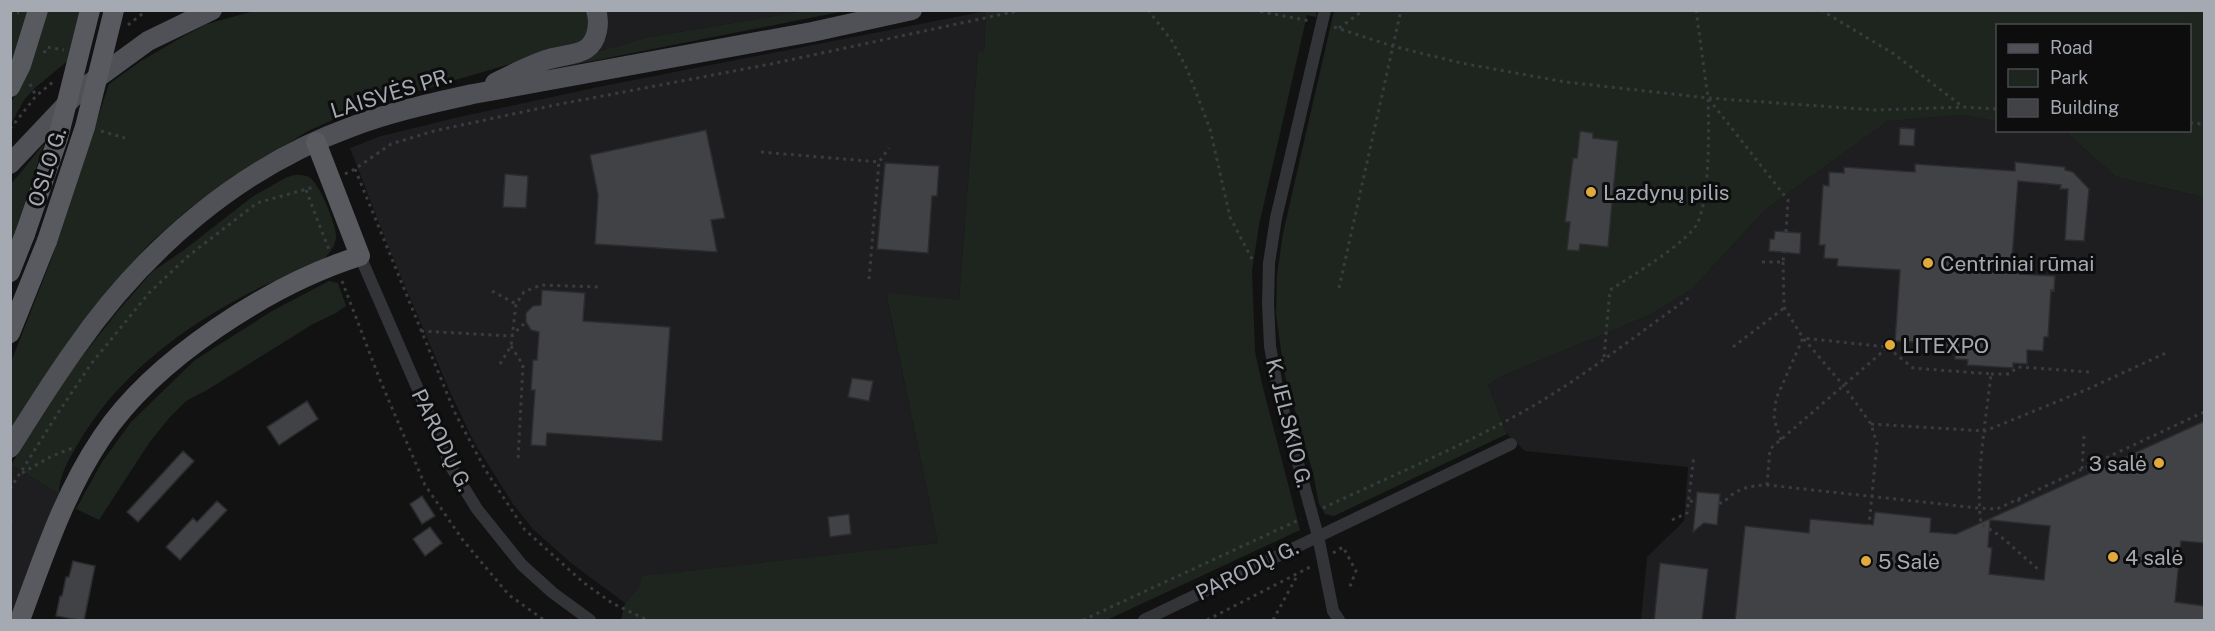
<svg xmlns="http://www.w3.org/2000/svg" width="2215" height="631" viewBox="0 0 2215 631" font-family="'Public Sans',sans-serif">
  <rect width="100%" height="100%" fill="#121213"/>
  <path fill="#1e1e20" d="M588,11H804L649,37L578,57Z
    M986,11L984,53H978L959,301L886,294L938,543L643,576L639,587L625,603L571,563L533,529L513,504L474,442L451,394L388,246L350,148L381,136L455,118L593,88Z
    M1962,115L1997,121L1998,130H2053L2067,133L2116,177L2204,197V620H1641L1647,557L1684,521L1688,467L1525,451L1507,434L1488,385L1500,377L1652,314L1693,288L1765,210L1888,121Z
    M11,465L59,494L11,620H10Z"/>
  <path fill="#1e251f" d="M11,11H30L11,71Z
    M46,11H80L70,59L36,87L24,100L11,124V103L22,82Z
    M254,11H588C591,25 588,38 574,45L357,109L308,131L234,177L189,209L150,243L114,284L11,430V362L51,260L109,84L141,61L186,35L207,24Z
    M804,11H845L547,70V66L649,37Z
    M989,11H1317L1316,17L1307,15L1259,225L1252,271L1255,352L1263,388L1300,530L1107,620H621L625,603L639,587L642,576L938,543L886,293L959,300L978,53L984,52L986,11Z
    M1334,11H2204V197L2116,177L2067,133L2053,131L2190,130V26H1998L1997,121L1962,115L1888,121L1765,210L1693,288L1652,314L1500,377L1488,385L1507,434L1334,516L1325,514L1319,504L1313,473L1284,372L1276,314L1277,275L1283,233Z
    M44,144L11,245V184Z
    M295,175C300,175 305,175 309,177C320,184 337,226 336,238C335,246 330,252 325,258C308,274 279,277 259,288C185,325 117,375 76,447C67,463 59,476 59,494L11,465L74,367L118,311L152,272L184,250L252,197L287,177Z
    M329,281L338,283L346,306L336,313L313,324L207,390L186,401L169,418L149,443L99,520L76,509L102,462L131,422L195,360L272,311Z"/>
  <path fill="#414246" stroke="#2c2c2f" stroke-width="1.5" fill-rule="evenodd" d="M1900,128L1915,129L1914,146L1899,145Z
    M706,130L725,218L711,220L717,252L595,244L598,195L590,155Z
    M1580,131L1593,133V138L1618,141L1608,247L1580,244L1579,251L1567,250L1570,222H1565L1573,158H1577Z
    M2015,162L2065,167V170L2073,172L2089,189L2084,241L2065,240L2068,189H2060L2061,185L2018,181L2012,259L2019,260V274L2055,276L2054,291L2051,290L2048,337H2044L2043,351L2027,350V364L2013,363V368L1967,365L1968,360L1955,359V348L1942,352L1933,343L1895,341L1900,270L1837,266L1838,259L1824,258L1825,245H1819L1823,185L1829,186V172L1844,173V167L1915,172V164L2015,171Z
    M885,163L939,166L937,196H932L928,253L877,249Z
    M505,174L528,176L526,208L503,207Z
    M1775,231L1801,233L1800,254L1769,251L1770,239H1774Z
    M542,290L585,293L583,321L670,327L662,441L547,433L546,446L531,445L535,390H531L533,360H537L539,332L531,330L526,322V313L533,306L541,305Z
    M852,378L873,381L869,401L848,397Z
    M307,401L318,419L279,445L267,427Z
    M2205,421V543L2181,541L2175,602L2205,606V621H1735L1745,526L1809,533L1810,519L1873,525L1875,512L1931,518L1930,532L1956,534ZM1990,520L2050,526L2044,580L1989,574L1992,548L1988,547Z
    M183,451L194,461L138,522L127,512Z
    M1697,492L1720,494L1717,525L1704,523L1693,532Z
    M422,496L435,516L422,524L410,504Z
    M217,501L227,510L180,560L166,547L193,518L197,522Z
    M849,514L851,534L830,537L828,517Z
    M430,527L442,543L425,556L413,539Z
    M73,561L95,566L84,621L56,616L60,596H62L66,577H69Z
    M1660,563L1708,569L1702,621H1654Z"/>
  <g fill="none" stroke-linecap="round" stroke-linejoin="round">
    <path stroke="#393b3f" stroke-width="3" stroke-dasharray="3 4.5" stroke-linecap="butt" d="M1148,10L1172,41L1187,69L1210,129L1230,217L1254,263
      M1253,10L1310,21
      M1696,10L1708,98L1788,200L1786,232
      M1821,10L1894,54L1963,107
      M10,11L19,13
      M128,25L147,10
      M1334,27L1392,46L1461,63L1565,82L1708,98L1875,110L1963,107L1998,109
      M1339,28L1364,10
      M44,53L47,47L64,50
      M30,84L36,96
      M2190,123L2204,124
      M10,129L36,96L53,82
      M101,131L125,138
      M761,152L879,162L889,148
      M355,169L455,413L486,471L525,530L584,583L612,603L647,620
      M345,174L355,169L391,144L434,131L555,105L771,64L1022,10
      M306,190L329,250
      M1762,262H1783L1784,252
      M1783,262L1784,307L1803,338L1843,385L1871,424L1877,444L1869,525
      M869,279L879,162
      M342,281L380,380L425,485L462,539L509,595L544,620
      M1339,288L1401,10
      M492,291L516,304
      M421,331L511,336L526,322
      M511,346L523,365L518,460
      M1733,347L1784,308
      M1604,357L1610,290C1630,277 1689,242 1698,222C1710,194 1709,130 1708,98
      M500,364L511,346L516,304L524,292L541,285L601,287
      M1991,374H2009L2018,367L2090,372
      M1871,424L1985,431L2088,389L2168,352
      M1781,440L1774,419L1776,399L1803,338L1887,347L1913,368L1991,374C1986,420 1975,480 1981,524L1999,535L2039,570
      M2082,469L2084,436
      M22,473L52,456L75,447
      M1767,485L1770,449L1895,341
      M10,489L58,413L91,364L149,293L187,257L257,203L314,187
      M2018,499L2021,505
      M1690,501L1696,502
      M1719,503H1723C1737,488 1748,486 1767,485L1978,508L1997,509L2204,412
      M1323,508C1393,475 1466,445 1533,406C1586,375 1639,333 1690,297
      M1672,520L1687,513L1694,455
      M10,521L12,522
      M1333,553L1343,547L1356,571L1349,589
      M1083,620L1301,519
      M1207,620L1312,566
      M1273,620L1297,576"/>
    <path stroke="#333438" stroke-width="12" d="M1325,10L1276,218L1269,263L1268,303L1270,346L1277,387L1318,536L1333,611L1339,620
      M360,256L453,470L477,509L522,565L553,593L590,620
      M1144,620L1511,444"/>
    <path stroke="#4f5156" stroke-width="20" d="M495,83C511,75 528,66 546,60C556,56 578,55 586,49C598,41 600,22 596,10
      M10,164L78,92L148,41L212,10
      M10,448C31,415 52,381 75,349C143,251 238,168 351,127C390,112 432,103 473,94L812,32L912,10"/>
    <path stroke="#585a5f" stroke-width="20" d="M10,87L21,65L38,10
      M10,272L25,234
      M10,333L47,241
      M20,620C43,558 64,493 102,437C154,359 271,284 360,256L316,142"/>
    <path stroke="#585a5f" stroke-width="20" d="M25,234L58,138L90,10
      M47,241L85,127L114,10"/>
  </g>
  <g fill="#e1aa3c" stroke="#0d0d0e" stroke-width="2">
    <circle cx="1591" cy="192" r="6"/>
    <circle cx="1928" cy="263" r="6"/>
    <circle cx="1890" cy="345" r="6"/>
    <circle cx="2159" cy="463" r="6"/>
    <circle cx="2113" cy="557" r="6"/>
    <circle cx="1866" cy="561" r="6"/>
  </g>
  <g text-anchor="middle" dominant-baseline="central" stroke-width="6" stroke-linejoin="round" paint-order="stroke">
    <g font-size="21" fill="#a4a9b2" stroke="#0d0d0e">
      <text transform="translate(391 93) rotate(-17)">LAISVĖS PR.</text>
      <text transform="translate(47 167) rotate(-72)">OSLO G.</text>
      <text transform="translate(1289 423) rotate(76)">K. JELSKIO G.</text>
      <text transform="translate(442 440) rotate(64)">PARODŲ G.</text>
      <text transform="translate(1247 570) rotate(-26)">PARODŲ G.</text>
    </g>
    <g font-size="21" fill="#a4a9b2" stroke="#0d0d0e" text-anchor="start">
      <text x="1603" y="192">Lazdynų pilis</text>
      <text x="1940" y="263">Centriniai rūmai</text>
      <text x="1902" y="345">LITEXPO</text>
      <text x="2147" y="463" text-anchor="end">3 salė</text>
      <text x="2125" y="557">4 salė</text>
      <text x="1878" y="561">5 Salė</text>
    </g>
  </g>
  <rect width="2215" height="631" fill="none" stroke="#a4a9b2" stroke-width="24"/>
  <rect x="1996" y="24" width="195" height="108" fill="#0d0d0e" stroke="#494b50" stroke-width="1.5"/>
  <rect x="2008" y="44" width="30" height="9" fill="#4f5156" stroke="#494b50" stroke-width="1.5"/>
  <text x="2050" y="54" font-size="18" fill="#a4a9b2">Road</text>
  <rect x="2008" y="69" width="30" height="18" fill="#1e251f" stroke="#494b50" stroke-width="1.5"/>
  <text x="2050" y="84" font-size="18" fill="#a4a9b2">Park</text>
  <rect x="2008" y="99" width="30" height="18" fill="#414246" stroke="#494b50" stroke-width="1.5"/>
  <text x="2050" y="114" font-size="18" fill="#a4a9b2">Building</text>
</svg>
